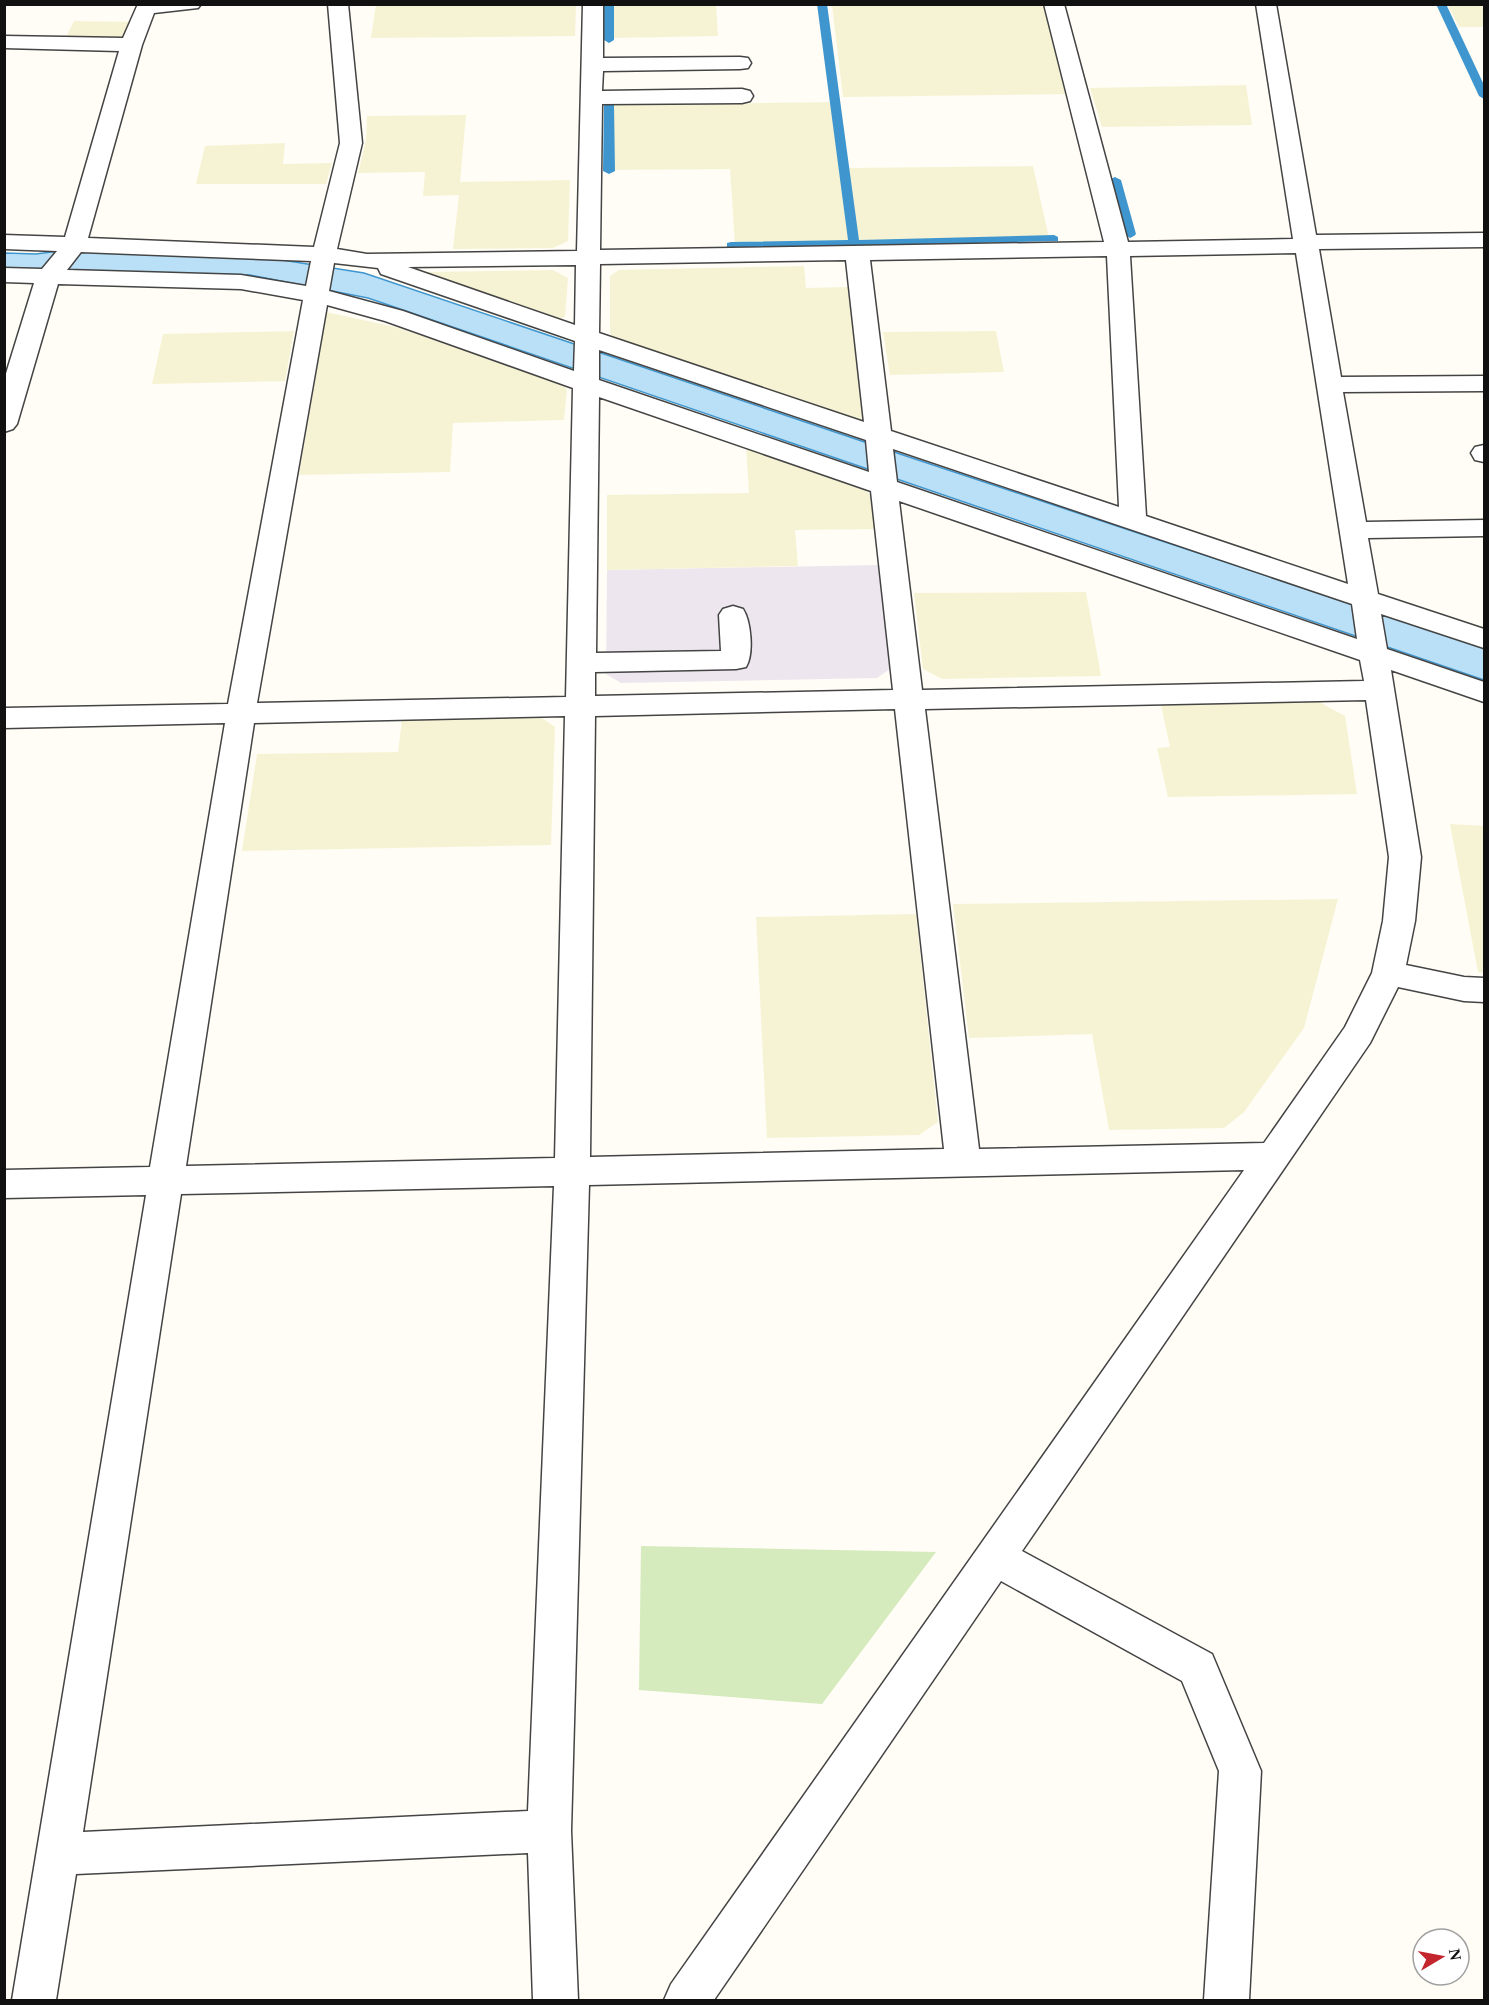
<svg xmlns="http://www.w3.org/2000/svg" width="1489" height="2005" viewBox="0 0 1489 2005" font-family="'Times New Roman',serif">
  <rect width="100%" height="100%" fill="#fffdf5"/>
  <path fill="#eee6ef" d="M878,565L890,669L877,678L621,683L606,674L607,570Z"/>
  <path fill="#f6f3d4" d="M376,5H576L575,36L371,38Z
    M614,5H716L718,36L614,38Z
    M832,5H1047L1068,94L843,97Z
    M1448,5H1484V27H1459Z
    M74,21L133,22L127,37L117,41L65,39Z
    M1246,85L1252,125L1102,127L1090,88Z
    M833,102L850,242L735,244L730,169L614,170V105Z
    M466,115L460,182L570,180L568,241L553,248L453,249L459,195L423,196L425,172L358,173L366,140L367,116Z
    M285,143L283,164L332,163L326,184H196L205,146Z
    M1033,166L1049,238L856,242L849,168Z
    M804,266L806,288L849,287L867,417L856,422L618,343L610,333V276L619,270Z
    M553,270L568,278L565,317L553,321L422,276V272Z
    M326,312L395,327L555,380L567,389L564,420L453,423L450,472L299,475Z
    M294,331L285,381L152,384L163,334Z
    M996,331L1004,372L890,375L883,332Z
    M746,446L859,485L872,496L875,529L795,530L798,566L607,570V495L749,493Z
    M1086,592L1101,676L942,679L923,669L914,593Z
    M1319,702L1345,716L1357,794L1168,797L1157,748L1170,747L1161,705Z
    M540,717L555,727L551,845L242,851L257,754L398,752L402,720Z
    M1450,824L1484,826V973L1478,972Z
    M1338,899L1304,1028L1244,1112L1224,1128L1109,1130L1092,1034L969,1038L953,904Z
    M916,914L938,1122L919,1135L767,1138L756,917Z"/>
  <path fill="#d5ebbd" d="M641,1546L936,1552L822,1704L639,1690Z"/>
  <path fill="#b9e0f7" stroke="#3f96cf" stroke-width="1.5" d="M59,251L276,259L364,273L903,455L1484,648V680L368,298L250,275L5,270V253L36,254Z"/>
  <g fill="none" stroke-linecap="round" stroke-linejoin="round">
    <path fill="#3f96cf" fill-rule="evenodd" d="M604,4H614V40L609,43L604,40Z
      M817,4H827L859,240L1054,235L1058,237V241L727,249V243L731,242L848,240Z
      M1436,4H1446L1484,85V99L1479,96Z
      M609,102L614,105L615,171L609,174L603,171L604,105Z
      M1115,177L1121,180L1136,234L1134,236L1130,238L1124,234L1109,180Z"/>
    <defs>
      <path id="minor" d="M138,4H201L198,8L154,13L142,45L88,238L314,247L340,143L328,4H348L362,143L337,249L367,254L577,251L583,4H603V58L740,57L748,58L751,63L748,68L740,69L603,71L602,91L742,89L750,91L753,96L750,101L742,103L602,104L600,250L1104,242L1044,4H1064L1128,242L1293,239L1256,4H1276L1316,235L1484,233V247L1319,249L1341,377L1484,376V391L1343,392L1366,522L1484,520V536L1368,538L1378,594L1484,629V648L1381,614L1387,649L1484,682V702L1391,670L1421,857L1415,921L1406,965L1464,977L1484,978V1002L1464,1001L1398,987L1370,1043L1022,1551L1212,1654L1261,1771L1249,2000H1204L1219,1771L1182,1681L1001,1581L714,2000H664L671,1984L1244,1170L589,1185L571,1831L578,2000H533L528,1853L76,1874L56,2000H12L146,1195L4,1198V1170L150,1167L225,723L4,728V708L228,704L303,300L241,289L58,284L17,424L13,429L4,432V380L34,283L4,282V268L42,269L57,251L4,249V235L65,237L119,51L4,48V36L123,38ZM81,252L311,261L306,286L241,275L67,270ZM1296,253L1348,584L1146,516L1130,256ZM1107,256L1119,507L891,431L870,260ZM846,260L864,422L599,333L600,264ZM334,263L378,268L381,274L575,341L574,371L403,311L329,291ZM576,265L575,325L408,267ZM327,305L385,321L573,388L566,697L257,703ZM599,350L866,440L869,472L599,380ZM599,397L871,491L893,690L595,696V672L736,669L746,667C754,654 751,621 743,609L733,606L723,609L719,615L721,651L596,653ZM893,449L1352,604L1357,639L897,482ZM899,501L1360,660L1364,681L922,690ZM1366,700L1389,857L1383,921L1372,973L1345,1027L1264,1143L979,1149L925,709ZM895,709L944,1149L590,1157L595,716ZM565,716L555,1158L186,1166L254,723ZM554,1186L528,1811L83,1832L181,1194Z
        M1484,445V462L1475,460L1471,453L1475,447Z"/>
    </defs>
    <use href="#minor" stroke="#444" stroke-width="3"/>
    <use href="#minor" fill="#fff" fill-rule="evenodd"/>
  </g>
  <rect width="1489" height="2005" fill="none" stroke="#111111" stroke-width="12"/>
  <g transform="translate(1441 1957) rotate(80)"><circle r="28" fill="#ffffff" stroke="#a0a0a0" stroke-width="1.5"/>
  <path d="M0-4.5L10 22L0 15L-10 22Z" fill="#c4262e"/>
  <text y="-9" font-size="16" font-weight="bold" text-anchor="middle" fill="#111111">N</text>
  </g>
</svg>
